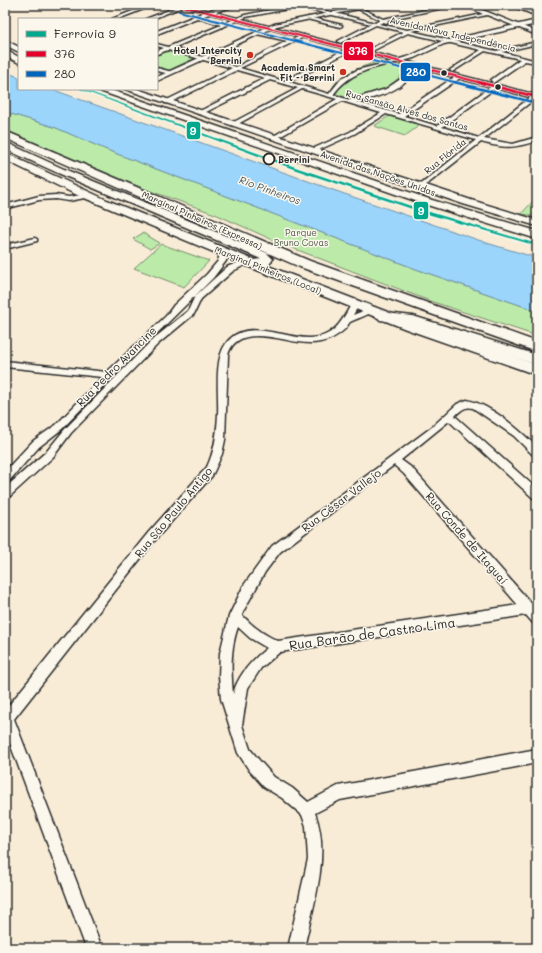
<svg xmlns="http://www.w3.org/2000/svg" width="542" height="953" viewBox="0 0 542 953" font-family="Mali,sans-serif">
  <rect width="100%" height="100%" fill="#f8ecd6"/>
  <filter id="ink" filterUnits="userSpaceOnUse"><feTurbulence type="fractalNoise" baseFrequency=".025" numOctaves="2"/><feDisplacementMap in="SourceGraphic" scale="8" xChannelSelector="R" yChannelSelector="G"/><feConvolveMatrix kernelMatrix="1 2 1 2 8 2 1 2 1" color-interpolation-filters="sRGB"/></filter>
  <g filter="url(#ink)">
    <path fill="#bceba9" stroke="#748b6a" d="M168,51L195,58L169,70L157,67V55Z
      M377,62C385,61 396,64 404,67V71C396,86 366,100 348,98C342,97 336,93 331,91C337,74 361,67 377,62Z
      M5,112L54,127L107,150L416,269L537,311V336L430,301L282,244L215,214L145,189L5,130Z
      M389,116L420,125L405,136L374,126Z
      M537,197V216L521,214Z
      M143,233L160,243L150,249L133,239Z
      M161,244L209,261L184,287L134,268Z"/>
    <path fill="#9cd5fc" stroke="#6f91a8" d="M5,72L19,77V89H51L333,190L490,244L537,258V311L416,269L107,150L54,127L5,112Z"/>
    <g fill="none" stroke-linecap="round" stroke-linejoin="round">
      <defs>
        <path id="minor" d="M148,5H154L118,19H112Z
          M182,5L185,6L152,19H146Z
          M231,5H238L200,17L225,23L245,15L293,5H303L375,23L380,20L350,5H355L383,19L449,5H457L387,20L389,22L387,23L383,22L379,24L407,30L483,14L464,5L476,8L496,5L480,9L537,32V35L487,15L411,31L496,51L537,42V44L502,52L537,61V63L525,61L493,83L491,80L520,59L485,51L452,72L450,70L481,50L408,33L372,51L370,49L403,32L376,25L340,43L338,41L371,24L298,7L246,17L173,48L236,67L287,41L257,34V32L291,40L304,35V37L240,68L284,81L348,48H352V50L289,82L329,94L341,79L357,70L398,60V62C372,68 349,72 333,95L350,100L386,89L402,78L406,72L408,63H412C415,88 375,98 356,102L399,114L456,76H460V78L404,116L437,126L493,85H497V87L442,127L479,138L537,92V97L484,139L513,144L537,137V141C513,148 506,149 481,142L421,189L419,188V186L476,140L386,114L354,134L314,152H310V150L350,132L381,113L342,101L276,139H272V137L337,99L302,89L236,125H232V123L298,88L270,80L202,114H198V112L265,78L237,70L169,103H165V101L232,68L168,50L157,54V51L164,48L157,46V44L168,47L221,25L197,18L157,34V31L210,10Z
          M510,5H516L537,14V16Z
          M308,17L342,25V26L340,27L307,19Z
          M157,68L172,72V73L170,74L157,71Z
          M88,194L90,195V197L69,201L56,199L39,200L5,209V205L39,196L56,195L69,197Z
          M35,238L37,239V241L5,249V245Z
          M221,250L228,252L226,261L213,278L116,374L115,377L111,378L62,429L39,447L9,481L5,482V471L33,441L56,425L102,377L5,367V361L107,372L166,316L174,305L207,274L218,261Z
          M244,260L251,262L233,271L201,299L194,314L158,344L71,433L53,457L9,497L5,498V488L47,451L65,429L152,340L188,311L195,296L227,267Z
          M352,303H355L359,305L353,315L368,309L372,311C366,317 357,318 350,322C348,324 347,327 345,329C335,338 324,343 311,343C287,344 238,320 228,355L225,440L222,454L212,476L156,539L14,719L102,948H86L5,730V710L148,533L207,467C215,450 217,433 218,414C219,394 214,362 225,345C247,311 296,348 325,335C339,329 345,315 352,303Z
          M467,400C492,405 519,430 537,447V457L534,456L514,436L473,408C465,406 461,410 455,416L537,489V499L533,498L449,421L401,460L412,468L537,610V624L533,623L526,615L280,652L261,668L248,688L242,725L250,749L259,760L274,777L292,788L308,802L338,786L537,749V763L340,800L315,813C331,855 313,906 304,948H288L308,859L306,826L302,815L282,798L264,787L249,770L238,753L221,699L219,676L220,653L229,616L244,585L272,546L432,427L457,404ZM394,465L404,474L518,605L278,641C264,635 252,626 242,615L244,610L265,572L280,552ZM238,627L250,638L267,648C252,660 238,675 233,694C231,672 230,649 238,627Z"/>
        <path id="tertiary" d="M369,5H378L277,26L157,81V77L274,24Z
          M537,20V24L444,44L414,58L396,63L393,61L410,56L440,42Z"/>
        <path id="primary" d="M177,5H187L537,95V99Z"/>
        <path id="trunk" d="M5,40L19,47V52L5,45Z
          M125,89H137L471,200L537,220V226L463,204Z
          M5,142L64,169L267,253L273,259L268,266L416,323L537,365V375L406,329L247,266L75,194L5,160V153L107,200L254,260L261,259L58,173L5,149Z"/>
        <path id="motorway" d="M5,50L19,57V63L5,56Z
          M94,89H108L432,200L537,231V239L424,204Z
          M5,131L310,261L537,342V352L300,267L5,138Z
          M385,313L413,316L537,355V365L407,323L380,320L378,317L380,314Z"/>
      </defs>
      <use href="#minor" stroke="#2b2b2b" stroke-width="3"/>
      <use href="#tertiary" stroke="#2b2b2b" stroke-width="3"/>
      <use href="#primary" stroke="#2b2b2b" stroke-width="3"/>
      <use href="#trunk" stroke="#2b2b2b" stroke-width="3"/>
      <use href="#motorway" stroke="#2b2b2b" stroke-width="3"/>
      <use href="#minor" fill="#fbf7ec" fill-rule="evenodd"/>
      <use href="#tertiary" fill="#fbf7ec" fill-rule="evenodd"/>
      <use href="#primary" fill="#fbf7ec" fill-rule="evenodd"/>
      <use href="#trunk" fill="#fbf7ec" fill-rule="evenodd"/>
      <use href="#motorway" fill="#fbf7ec" fill-rule="evenodd"/>
      <defs>
        <path id="bus-1-far1" d="M180,5L482,83"/>
        <path id="bus-1" d="M478,82L537,97"/>
        <path id="bus-2-far1" d="M179,11L458,83"/>
        <path id="bus-2" d="M454,82L536,103"/>
      </defs>
      <use href="#bus-1-far1" stroke="#fbf7ec" stroke-width="3.5"/>
      <use href="#bus-1" stroke="#fbf7ec" stroke-width="4"/>
      <use href="#bus-2-far1" stroke="#fbf7ec" stroke-width="3.5"/>
      <use href="#bus-2" stroke="#fbf7ec" stroke-width="4"/>
      <use href="#bus-1-far1" stroke="#e4002b" stroke-width="2"/>
      <use href="#bus-1" stroke="#e4002b" stroke-width="2.5"/>
      <use href="#bus-2-far1" stroke="#0065bd" stroke-width="2"/>
      <use href="#bus-2" stroke="#0065bd" stroke-width="2.5"/>
      <defs>
        <path id="rail-1" d="M79,89H82L298,168L426,211L537,244V246L424,213L296,170Z"/>
      </defs>
      <use href="#rail-1" stroke="#fbf7ec" stroke-width="3"/>
      <use href="#rail-1" fill="#00a88e" fill-rule="evenodd"/>
    </g>
  </g>
  <g fill="#c8321e" stroke="#fbf7ec" stroke-width="1.5">
    <circle cx="250" cy="55" r="4"/>
    <circle cx="343" cy="72" r="4"/>
  </g>
  <g fill="#2b2b2b" stroke="#fbf7ec" stroke-width="1.5">
    <circle cx="444" cy="73" r="3.5"/>
    <circle cx="498" cy="87" r="3.5"/>
  </g>
  <circle fill="#fbf7ec" stroke="#2b2b2b" stroke-width="2" cx="269" cy="159" r="5.5"/>
  <g text-anchor="middle" dominant-baseline="central" stroke-width="3" stroke-linejoin="round" paint-order="stroke">
    <g font-size="9" fill="#2b2b2b" stroke="#fbf7ec">
      <text transform="translate(453 34) rotate(13)">Avenida Nova Independência</text>
      <text transform="translate(407 110) rotate(16)">Rua Sansão Alves dos Santos</text>
      <text transform="translate(445 156) rotate(-39)">Rua Flórida</text>
      <text transform="translate(378 173) rotate(19)">Avenida das Nações Unidas</text>
      <text transform="translate(202 220) rotate(24)">Marginal Pinheiros (Expressa)</text>
      <text transform="translate(268 270) rotate(22)">Marginal Pinheiros (Local)</text>
    </g>
    <g font-size="9" font-weight="bold" fill="#2b2b2b" stroke="#fbf7ec" text-anchor="end">
      <text x="242" y="50">Hotel Intercity<tspan x="242" dy="10">Berrini</tspan></text>
      <text x="335" y="67">Academia Smart<tspan x="335" dy="10">Fit - Berrini</tspan></text>
    </g>
    <g font-size="9" font-weight="bold" fill="#2b2b2b" stroke="#fbf7ec" text-anchor="start">
      <text x="278" y="159">Berrini</text>
    </g>
    <g font-size="9" fill="#4f5b4a" stroke="#fbf7ec">
      <text x="301" y="232">Parque<tspan x="301" dy="10">Bruno Covas</tspan></text>
    </g>
    <g font-size="10" font-style="italic" fill="#47565f" stroke="#fbf7ec">
      <text transform="translate(270 190) rotate(20)">Rio Pinheiros</text>
    </g>
    <g font-size="11" fill="#2b2b2b" stroke="#fbf7ec">
      <text transform="translate(116 366) rotate(-45)">Rua Pedro Avancine</text>
      <text transform="translate(341 500) rotate(-37)">Rua César Vallejo</text>
      <text transform="translate(173 512) rotate(-50)">Rua São Paulo Antigo</text>
      <text transform="translate(467 538) rotate(49)">Rua Conde de Itaguaí</text>
    </g>
    <g font-size="13" fill="#2b2b2b" stroke="#fbf7ec">
      <text transform="translate(372 633) rotate(-8)">Rua Barão de Castro Lima</text>
    </g>
  </g>
  <g stroke="#fbf7ec" stroke-width="1.5">
    <rect x="343" y="41" width="31" height="20" rx="4" fill="#e4002b"/>
    <rect x="400" y="62" width="31" height="20" rx="4" fill="#0065bd"/>
    <rect x="186" y="121" width="15" height="19" rx="4" fill="#00a88e"/>
    <rect x="413" y="201" width="16" height="19" rx="4" fill="#00a88e"/>
  </g>
  <g font-size="11" text-anchor="middle" font-weight="bold" fill="#fff">
    <text x="358" y="55">376</text>
    <text x="416" y="76">280</text>
    <text x="193" y="135">9</text>
    <text x="421" y="215">9</text>
  </g>
  <rect width="542" height="953" fill="none" stroke="#fbf7ec" stroke-width="20"/>
  <rect x="10" y="10" width="522" height="933" fill="none" stroke="#2b2b2b" stroke-width="1.5" filter="url(#ink)"/>
  <rect x="18" y="18" width="140" height="72" fill="#fbf7ec" stroke="#a8a59f"/>
  <rect x="26" y="31" width="20" height="6" fill="#00a88e" stroke="#a8a59f"/>
  <text x="54" y="38" font-size="12" fill="#2b2b2b">Ferrovia 9</text>
  <rect x="26" y="51" width="20" height="6" fill="#e4002b" stroke="#a8a59f"/>
  <text x="54" y="58" font-size="12" fill="#2b2b2b">376</text>
  <rect x="26" y="71" width="20" height="6" fill="#0065bd" stroke="#a8a59f"/>
  <text x="54" y="78" font-size="12" fill="#2b2b2b">280</text>
</svg>
